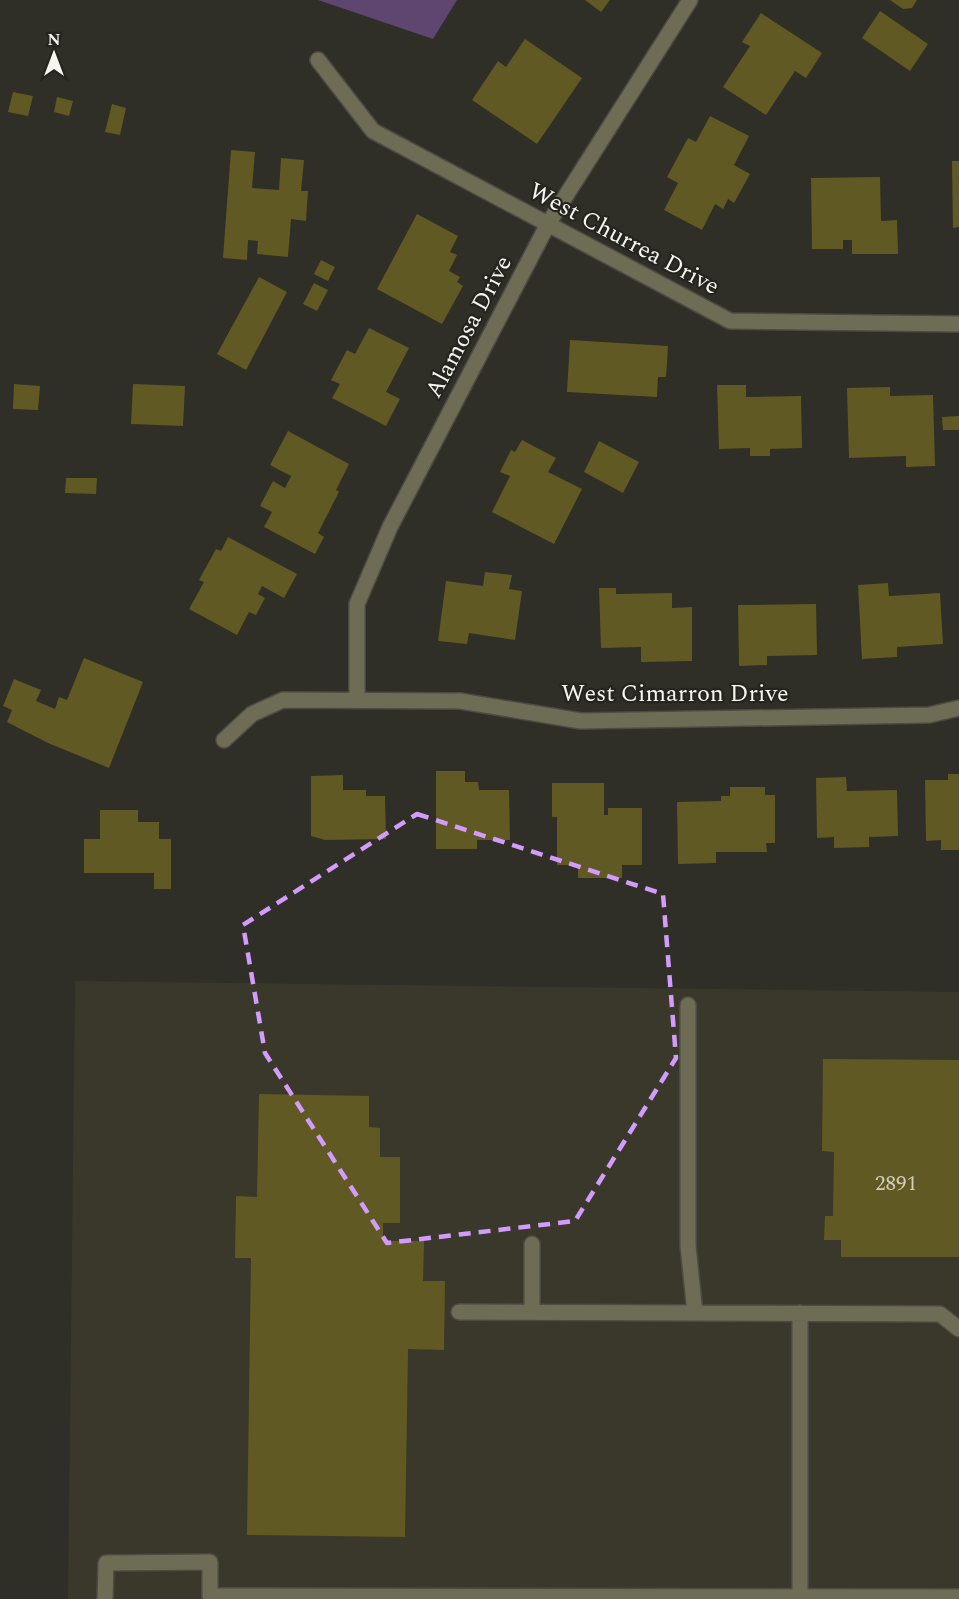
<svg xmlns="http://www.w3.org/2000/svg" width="959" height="1599" viewBox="0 0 959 1599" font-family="Spectral,serif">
  <rect width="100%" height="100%" fill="#2f2e27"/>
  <path fill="#3a382b" d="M75,981L959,992V1599H68Z"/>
  <path fill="#5e4670" d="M318,0H457L433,39Z"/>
  <path fill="#615923" d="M585,0H610L601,12Z
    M890,0H917L912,8L903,9Z
    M880,11L928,44L910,71L862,38Z
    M761,13L822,53L806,78L795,71L766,115L723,87L750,46L742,42Z
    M525,39L582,78L537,144L472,100L498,61L506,67Z
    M13,92L33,96L28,116L8,112Z
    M57,97L73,101L69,116L54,112Z
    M112,104L126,108L120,135L105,132Z
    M710,116L749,136L734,165L750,174L734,203L728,199L723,209L715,204L702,230L664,210L678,183L667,177L688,138L696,142Z
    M231,150L255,152L252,188L279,190L281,158L304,160L301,191H308L306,221L291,219L288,257L257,254L258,241L248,240L247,260L223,258Z
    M952,161H959V227L953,228Z
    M880,177L881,221L897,220L898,254H852V240H843V249H812L811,178Z
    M417,214L458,236L450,252L457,255L449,271L460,277L457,282L463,286L442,324L377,289Z
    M321,260L335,267L328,281L314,274Z
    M259,277L287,292L246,370L217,354Z
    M314,283L328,290L317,311L303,304Z
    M369,328L409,348L386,392L400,399L386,426L332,398L340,384L331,380L347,350L355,354Z
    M570,340L668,346L666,377H658L657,397L567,392Z
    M14,384L40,386L38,410L13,409Z
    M133,384L185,386L183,426L131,424Z
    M717,385H746V397L801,396L802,448L770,449V456H750V448L719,449Z
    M890,387V396L933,395L935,466L906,467V456L849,458L847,388Z
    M959,416V430H943L942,417Z
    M288,431L349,464L336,490L339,492L318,533L324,537L315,554L264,527L272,512L260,506L273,481L285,488L291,476L270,465Z
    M522,440L556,458L548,472L582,489L554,544L492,512L510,476L500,472L511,450L515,452Z
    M599,441L639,462L623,493L584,472Z
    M66,478H97L96,494L65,493Z
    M228,537L297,574L284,598L262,586L258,594L265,598L256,615L249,612L237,635L189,609L204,582L199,580L216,549L221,551Z
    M485,572L512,575L509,589L522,591L515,640L469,633L467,644L438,641L446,581L483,586Z
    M888,583L889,596L940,593L943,644L897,647V657L862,659L858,585Z
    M599,588H616V594L672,593V608L692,607V661L641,662V647L601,648Z
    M816,604L817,655L767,656V665L739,666L738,605Z
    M84,658L143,682L109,768L48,743L7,722L12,710L3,706L14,679L41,690L36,701L55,709L59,697L67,700Z
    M436,771H465V782H478L479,790H509L510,840H477V849H436Z
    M948,774H959V850H941V840L926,841L925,780H948Z
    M343,775V790H366V796H385L386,839L325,840L311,836V776Z
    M846,777L847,791L897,790L898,836L869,837V847L834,848V837L817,838L816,778Z
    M552,783H604V815H608V808H642V865H622V878H578V865H557V817H552Z
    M730,787H765V795H775V843H766L767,852H716V863L678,864L677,802L721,801V796H730Z
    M100,810H138V822H159V839H171V889H154V873H84V839H100Z
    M823,1059L959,1060V1257H841V1240H824L825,1216H833L834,1152L822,1151Z
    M259,1094L369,1096V1127L380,1128V1157H400V1223H383V1241H424L423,1281H445L444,1350L408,1349L405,1537L247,1535L251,1258H235L236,1196L257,1197Z"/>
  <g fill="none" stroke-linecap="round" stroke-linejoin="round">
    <defs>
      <path id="service" d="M688,1005V1246L695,1313
        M532,1244V1312
        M459,1312L940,1314L959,1329
        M800,1313V1597
        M105,1599L106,1563L210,1562V1596L959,1597"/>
      <path id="minor" d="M318,60L373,131L730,321L959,324
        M357,700V604L390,527L548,224L690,0
        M224,740L252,714L283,700L460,701L581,721L929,715L959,708"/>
    </defs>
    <use href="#service" stroke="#4b4a43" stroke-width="18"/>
    <use href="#minor" stroke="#4b4a43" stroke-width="18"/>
    <use href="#service" stroke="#6f6c55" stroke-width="15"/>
    <use href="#minor" stroke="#6f6c55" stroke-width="15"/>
  </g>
  <path fill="none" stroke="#d39cfc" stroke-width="4.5" stroke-dasharray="12 8" stroke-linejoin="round" d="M417,814L663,894L676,1058L575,1221L387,1243L265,1053L243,925Z"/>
  <g text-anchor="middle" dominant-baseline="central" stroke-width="4.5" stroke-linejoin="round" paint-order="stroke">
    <g font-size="21" fill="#d1cebd">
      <text x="896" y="1184">2891</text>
    </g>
    <g font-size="24" fill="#f6f5f0" stroke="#25241e">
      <text transform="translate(624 239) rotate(28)">West Churrea Drive</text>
      <text transform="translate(469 327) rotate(-62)">Alamosa Drive</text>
      <text x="675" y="694">West Cimarron Drive</text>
    </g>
  </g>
  <g transform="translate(54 54)" stroke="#25241e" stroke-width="4.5" paint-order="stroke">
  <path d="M0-4.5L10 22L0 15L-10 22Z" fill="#f6f5f0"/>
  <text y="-9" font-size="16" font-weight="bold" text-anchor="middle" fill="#f6f5f0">N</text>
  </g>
</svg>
